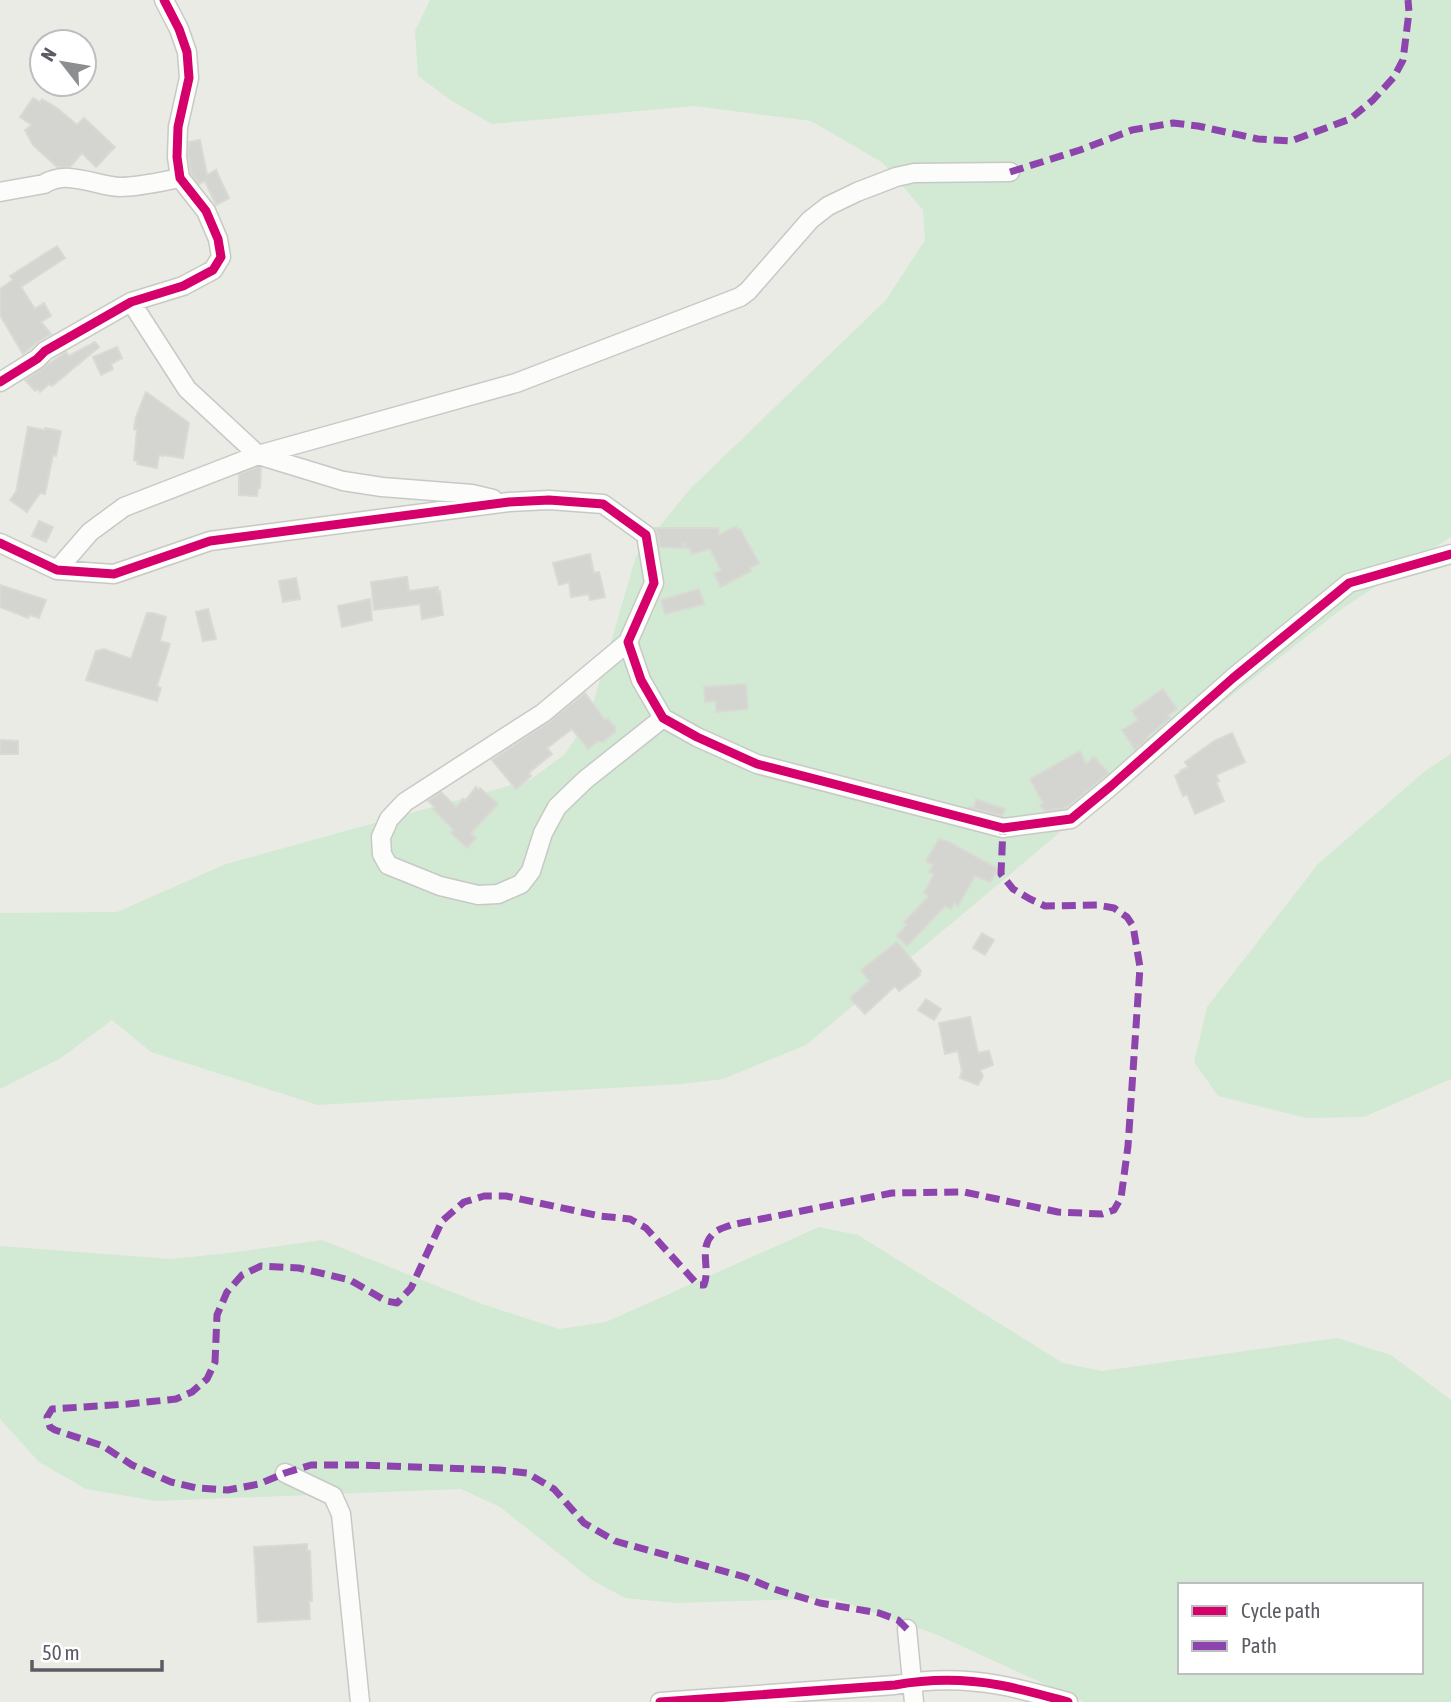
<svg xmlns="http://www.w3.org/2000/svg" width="1451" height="1702" viewBox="0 0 1451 1702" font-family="'Asap Condensed',sans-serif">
  <rect width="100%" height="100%" fill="#ebebe5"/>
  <path fill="#d2e9d4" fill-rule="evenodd" d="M430,0H1451V537L1343,608L1106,794L806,1045L723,1079L682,1084L318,1105L151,1052L112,1020L61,1058L0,1089V913L117,912L226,864L530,780L564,755L588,721L636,556L689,490L886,300L925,240L923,210L883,163L811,121L695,106L492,124L452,101L418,76L415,31Z
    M1451,754V1079L1364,1117L1306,1118L1218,1096L1194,1062L1207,1007L1318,864L1425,771Z
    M819,1227L858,1235L1063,1363L1102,1371L1337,1338L1391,1355L1451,1400V1702H1084L935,1634L832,1598L675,1603L625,1598L592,1580L500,1507L461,1489L156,1501L86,1489L39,1462L0,1419V1246L171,1259L229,1253L322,1240L482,1304L559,1329L606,1322ZM1180,1585H1421V1672H1180Z"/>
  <path fill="#d4d4d0" stroke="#dadad4" stroke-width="2" d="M33,98L40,102L42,99L57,108L77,125L84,118L115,147L96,167L82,153L70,167H57L33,145L25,130L32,125L20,117Z
    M200,140L207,175L216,170L229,198L216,205L205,181L199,184L191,173L188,156L189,142Z
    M57,246L65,258L21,287L35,309L44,303L51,316L41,322L51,334L39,341L23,354L0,315V289L13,280L10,276Z
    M95,342L99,347L52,386L49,384L40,392L38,389L35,391L25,380L66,352L69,356Z
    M117,347L122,358L111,364L113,369L101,375L93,357Z
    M146,392L189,423L183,458L163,455V456L159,455L157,468L137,464L138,461L134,460L137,430L134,429L136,417Z
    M28,427L45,430V428L61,431L56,456L53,455L45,494L40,493L27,512L10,500L16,492Z
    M258,467L261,468L260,488H258L257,496L239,495V474Z
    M39,521L53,527L46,542L32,536Z
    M736,526L738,530L740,529L759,563L750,568L751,571L721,587L714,574L721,570L710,549L692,554L690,548H687L682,542L684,548L660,547L657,533L655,528H718L719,535Z
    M590,554L594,573L599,572L605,597L590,600L589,594L571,597L569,582L559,585L553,563Z
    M407,577L409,591L438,587V592L440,591L443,615L422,619L420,604L374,610L371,582Z
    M296,578L300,599L283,602L279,581Z
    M0,585L46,600L39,618L30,615L28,618L0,607Z
    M699,589L704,604L665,614L661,600Z
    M370,599L372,620L342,627L338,606Z
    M208,609L216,639L203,641L196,612Z
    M147,613H153L166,617L160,641L170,644L157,686L161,688L157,701L86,680L96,651L104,649L131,659Z
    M746,684L748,709L716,712V701L705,702L704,687Z
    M1163,689L1177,709L1168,715L1170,718L1147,737L1148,738L1135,750L1122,730L1138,720L1132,711Z
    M585,693L605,720L607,718L615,727V732L603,742L598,741L588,749L572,729L547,748L552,754L531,771L529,774L531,776L516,789L492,760L549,722Z
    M1232,733L1245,762L1216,775L1219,781L1216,782L1224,801L1195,814L1187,794L1183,796L1175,776L1181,772L1180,771L1188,767L1185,762L1214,741Z
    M0,740L18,741V754H0Z
    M1080,751L1086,764L1094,757L1109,773L1066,808L1045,811L1040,805L1043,803L1030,779Z
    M476,787L478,790L480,788L498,804L471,833L476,838L467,848L451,833L454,830L433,809L435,807L428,801L441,792L456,807L463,799L465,801Z
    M976,799L1005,809L1002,816L968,807H974Z
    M939,839L947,841L997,868V871L990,882L975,876L958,906L954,903L951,909L945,906L907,946L897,936L907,925L904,922L929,896L924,893L934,874L929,872L933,865L926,861Z
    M982,933L994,940L985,955L973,948Z
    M897,942L921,971L919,973L920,975L899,991L895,986L865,1014L850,998L869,981L861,970Z
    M926,999L941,1009L934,1020L918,1010Z
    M970,1017L978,1053L989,1051L993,1065L980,1070L983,1076L978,1085L960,1078L962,1071L958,1051L945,1054L939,1023Z
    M307,1544V1551H310L312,1601H309L310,1619L258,1622L254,1547Z"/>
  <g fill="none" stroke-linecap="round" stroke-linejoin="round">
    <defs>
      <path id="minor" d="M0,192L44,184C68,169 95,186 120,187C140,187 160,182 180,178
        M131,302L187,389L258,455L343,481L382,487L472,494L493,499
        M0,382L37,359L45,351L131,302L183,286L213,270L221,257L218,239L206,211L180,178L177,157L178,127L189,78L187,52L179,29L164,0
        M0,543L57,570L114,574L210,541L509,502L549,500L603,504L646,535L654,583L628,642L641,680L663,718L697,737L757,764L1003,828L1071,819L1111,786L1233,678L1349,583L1451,554
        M57,570L90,532L124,507L258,455L516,383L740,297L748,291L810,220L828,206L857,192L896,177L914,173L1010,172
        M628,642L543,713L405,802L389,819L381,837L382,854L388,865L440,886L478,895L498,894L521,884L531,871L543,833L557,807L585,780L663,718
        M285,1473L333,1496L341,1514L360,1702
        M907,1629L914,1702
        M660,1702L895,1685C928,1679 966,1679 999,1685C1022,1689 1046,1696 1068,1702"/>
    </defs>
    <use href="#minor" stroke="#c7c9c7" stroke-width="21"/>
    <use href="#minor" stroke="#fcfcfb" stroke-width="18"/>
    <path stroke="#8e44ad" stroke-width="7" stroke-dasharray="14 7" stroke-linecap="butt" d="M1010,172L1080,150L1132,130L1173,123L1198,126L1258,139L1291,141L1350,119L1373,100L1394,77L1403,60L1409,12L1408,0
      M907,1629L898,1620L879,1613L820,1603L774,1589L745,1577L615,1541L584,1523L554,1489L527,1473L500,1470L362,1465H311L285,1473L259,1484L228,1490L197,1488L171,1482L132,1465L103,1446L55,1430L50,1427L47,1417L52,1409L128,1404L176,1399L192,1392L207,1379L215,1362L217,1315L227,1292L242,1275L261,1266L299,1268L350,1280L386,1301L397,1303L411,1288L442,1221L464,1202L484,1196H506L600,1216L630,1219L646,1228L698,1285H704C711,1267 697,1247 715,1232C719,1229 726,1227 731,1225L892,1193L964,1192L1058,1212L1102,1214L1114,1210L1121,1198L1128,1146L1140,967L1133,926L1127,917L1114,908L1098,905L1045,906L1030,899L1013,889L1001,874L1003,828"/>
    <defs>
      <path id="cycleway" d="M0,382L37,359L45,351L131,302L183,286L213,270L221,257L218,239L206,211L180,178L177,157L178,127L189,78L187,52L179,29L164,0
        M0,543L57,570L114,574L210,541L509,502L549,500L603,504L646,535L654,583L628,642L641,680L663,718L697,737L757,764L1003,828L1071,819L1111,786L1233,678L1349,583L1451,554
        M660,1702L895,1685C928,1679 966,1679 999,1685C1022,1689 1046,1696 1068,1702"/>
    </defs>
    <use href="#cycleway" stroke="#fff" stroke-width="13"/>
    <use href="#cycleway" stroke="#d6006c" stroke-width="9"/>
  </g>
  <rect x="1178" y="1583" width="245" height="91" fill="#ffffff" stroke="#bdbec1" stroke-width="2"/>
  <rect x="1192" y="1606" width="35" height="10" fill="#d6006c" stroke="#bdbec1" stroke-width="2"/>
  <text x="1241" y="1618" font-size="21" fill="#5a5c63">Cycle path</text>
  <rect x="1192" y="1641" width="35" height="10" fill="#8e44ad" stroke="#bdbec1" stroke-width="2"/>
  <text x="1241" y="1653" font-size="21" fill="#5a5c63">Path</text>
  <g transform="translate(63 63) rotate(301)"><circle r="33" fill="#ffffff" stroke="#bdbec1" stroke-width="2"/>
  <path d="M0-5L12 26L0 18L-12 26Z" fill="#8d8e90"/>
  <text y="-10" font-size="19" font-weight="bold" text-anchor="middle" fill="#5a5c63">N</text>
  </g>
  <path d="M32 1660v10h130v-10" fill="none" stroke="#5a5c63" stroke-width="3.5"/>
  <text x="42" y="1660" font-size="21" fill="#5a5c63" stroke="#ffffff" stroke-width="5" paint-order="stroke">50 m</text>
</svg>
